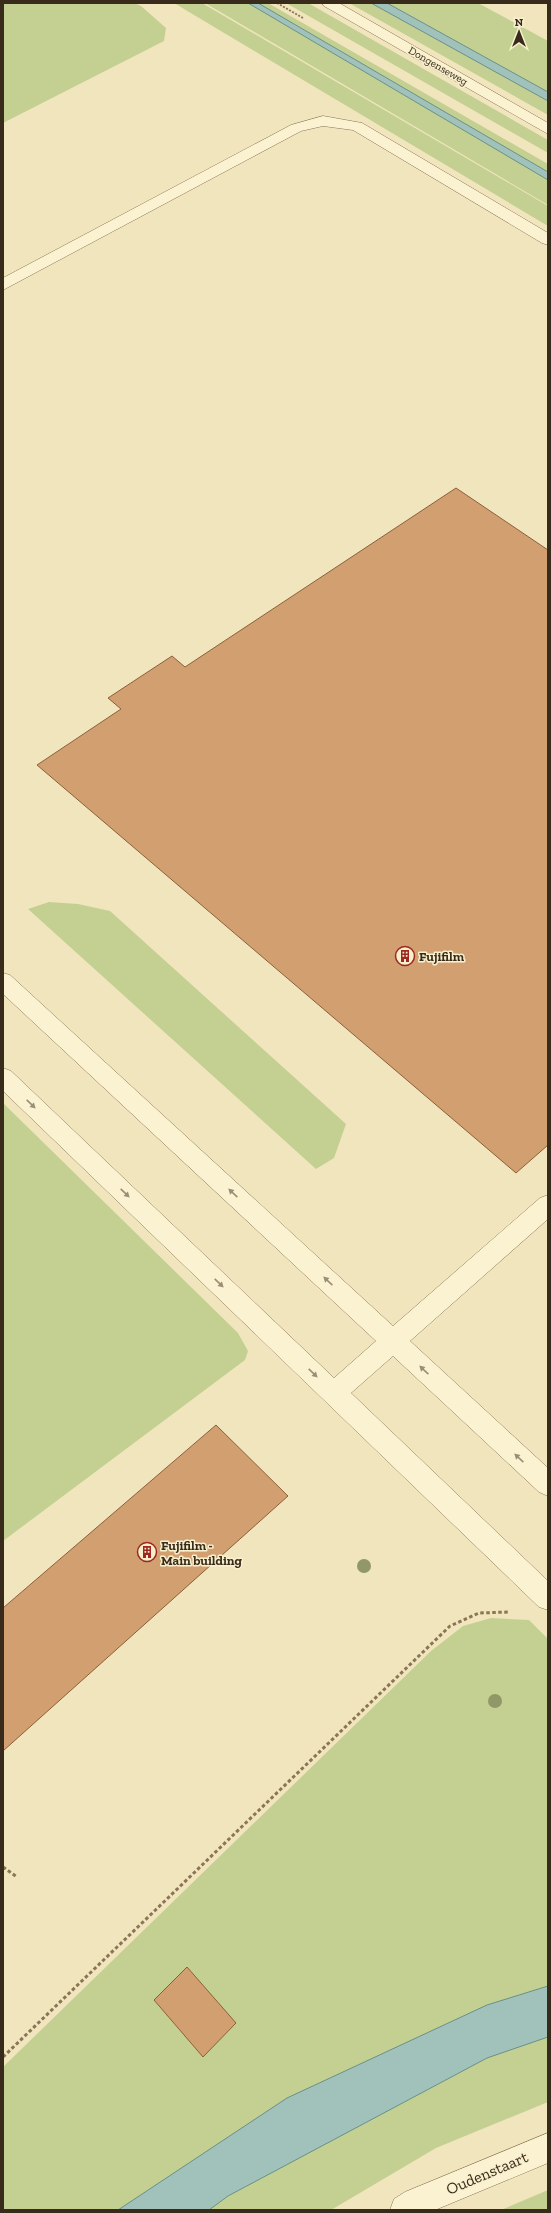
<svg xmlns="http://www.w3.org/2000/svg" width="551" height="2213" viewBox="0 0 551 2213" font-family="'Zilla Slab',serif">
  <rect width="100%" height="100%" fill="#f1e5bd"/>
  <path fill="#c4d091" d="M3,3H134L141,6L166,28L164,41L3,123Z
    M174,3H202L548,206V226Z
    M205,3H248L548,180V205Z
    M258,3H268L548,164V172Z
    M286,3H308L548,140V153Z
    M349,3H371L548,101V115Z
    M387,3H478L548,41V92Z
    M49,902L78,904L110,911L346,1124L334,1158L316,1169L28,909Z
    M3,1103L238,1333L248,1351L245,1360L3,1541Z
    M491,1618L529,1620L548,1639V2102L436,2148L331,2210H3V2067L431,1651L463,1626Z
    M548,2190V2210H501Z"/>
  <path fill="#a1c2bb" stroke="#689089" d="M248,3H258L548,172V180Z
    M371,3H387L548,92V101Z
    M548,1986V2037L487,2058L228,2196L209,2210H118L287,2098L487,2005Z"/>
  <path fill="#d2a070" stroke="#8b6039" d="M456,488L548,550V1145L516,1173L37,765L121,709L108,698L172,656L185,667Z
    M216,1425L288,1496L3,1751V1608Z
    M187,1967L236,2023L203,2057L154,2000Z"/>
  <g fill="none" stroke-linecap="round" stroke-linejoin="round">
    <defs>
      <path id="minor" d="M322,3H339L548,123V134L324,6Z
        M323,116L362,123L548,233V245L542,243L353,130L323,126L301,131L3,290V278L291,125Z
        M3,973L10,975L393,1326L540,1198L548,1195V1219L410,1341L548,1468V1496L539,1492L393,1356L351,1393L548,1581V1610L539,1607L3,1091V1068L11,1071L334,1378L376,1341L3,994Z
        M548,2133V2163L435,2210H390L394,2199L405,2192Z"/>
    </defs>
    <use href="#minor" stroke="#8a7555" stroke-width="1"/>
    <path stroke="#8a7555" stroke-width="2" stroke-dasharray="2 1.5" stroke-linecap="butt" d="M277,3L303,18"/>
    <path stroke="#8a7555" stroke-width="3" stroke-dasharray="3.5 2.5" stroke-linecap="butt" d="M3,1867L17,1877
      M3,2057L450,1626L479,1613L509,1612"/>
    <use href="#minor" fill="#fbf2d1" fill-rule="evenodd"/>
  </g>
  <g fill="#929767">
    <circle cx="364" cy="1566" r="7"/>
    <circle cx="495" cy="1701" r="7"/>
  </g>
  <defs><path id="oneway-solid" d="M-6-.8H1V-3.2L6.5 0L1 3.2V.8H-6Z"/></defs>
  <g fill="#9a8e76">
    <use href="#oneway-solid" transform="translate(31 1104) rotate(44)"/>
    <use href="#oneway-solid" transform="translate(125 1193) rotate(44)"/>
    <use href="#oneway-solid" transform="translate(233 1193) rotate(-137)"/>
    <use href="#oneway-solid" transform="translate(328 1281) rotate(-137)"/>
    <use href="#oneway-solid" transform="translate(219 1283) rotate(44)"/>
    <use href="#oneway-solid" transform="translate(424 1370) rotate(-137)"/>
    <use href="#oneway-solid" transform="translate(313 1373) rotate(44)"/>
    <use href="#oneway-solid" transform="translate(519 1458) rotate(-137)"/>
  </g>
  <defs>
    <symbol id="building-ring" viewBox="-11 -11 22 22"><circle r="9.5" fill="#f8efcd" stroke="#9e2820" stroke-width="1.5"/><path d="M-4-6H4V6H1V3H-1V6H-4ZM-2.5-4.3h1.7v1.8h-1.7ZM.8-4.3h1.7v1.8H.8ZM-2.5-1h1.7V.8h-1.7ZM.8-1h1.7V.8H.8Z" fill="#9e2820"/></symbol>
  </defs>
  <g fill-rule="evenodd">
    <use href="#building-ring" x="394" y="945" width="22" height="22"/>
    <use href="#building-ring" x="136" y="1541" width="22" height="22"/>
  </g>
  <g text-anchor="middle" dominant-baseline="central" stroke-width="3" stroke-linejoin="round" paint-order="stroke">
    <g font-size="11" fill="#382b1b" stroke="#f8efcd">
      <text transform="translate(438 66) rotate(30)">Dongenseweg</text>
    </g>
    <g font-size="13" font-weight="bold" fill="#382b1b" stroke="#f8efcd" text-anchor="start">
      <text x="419" y="956">Fujifilm</text>
      <text x="161" y="1545">Fujifilm -<tspan x="161" dy="15">Main building</tspan></text>
    </g>
    <g font-size="16" fill="#382b1b" stroke="#f8efcd">
      <text transform="translate(487 2173) rotate(-23)">Oudenstaart</text>
    </g>
  </g>
  <rect width="551" height="2213" fill="none" stroke="#382b1b" stroke-width="8"/>
  <g transform="translate(519 32)" stroke="#f8efcd" stroke-width="3" paint-order="stroke">
  <path d="M0-3L7 15L0 10L-7 15Z" fill="#382b1b"/>
  <text y="-6" font-size="11" font-weight="bold" text-anchor="middle" fill="#382b1b">N</text>
  </g>
</svg>
